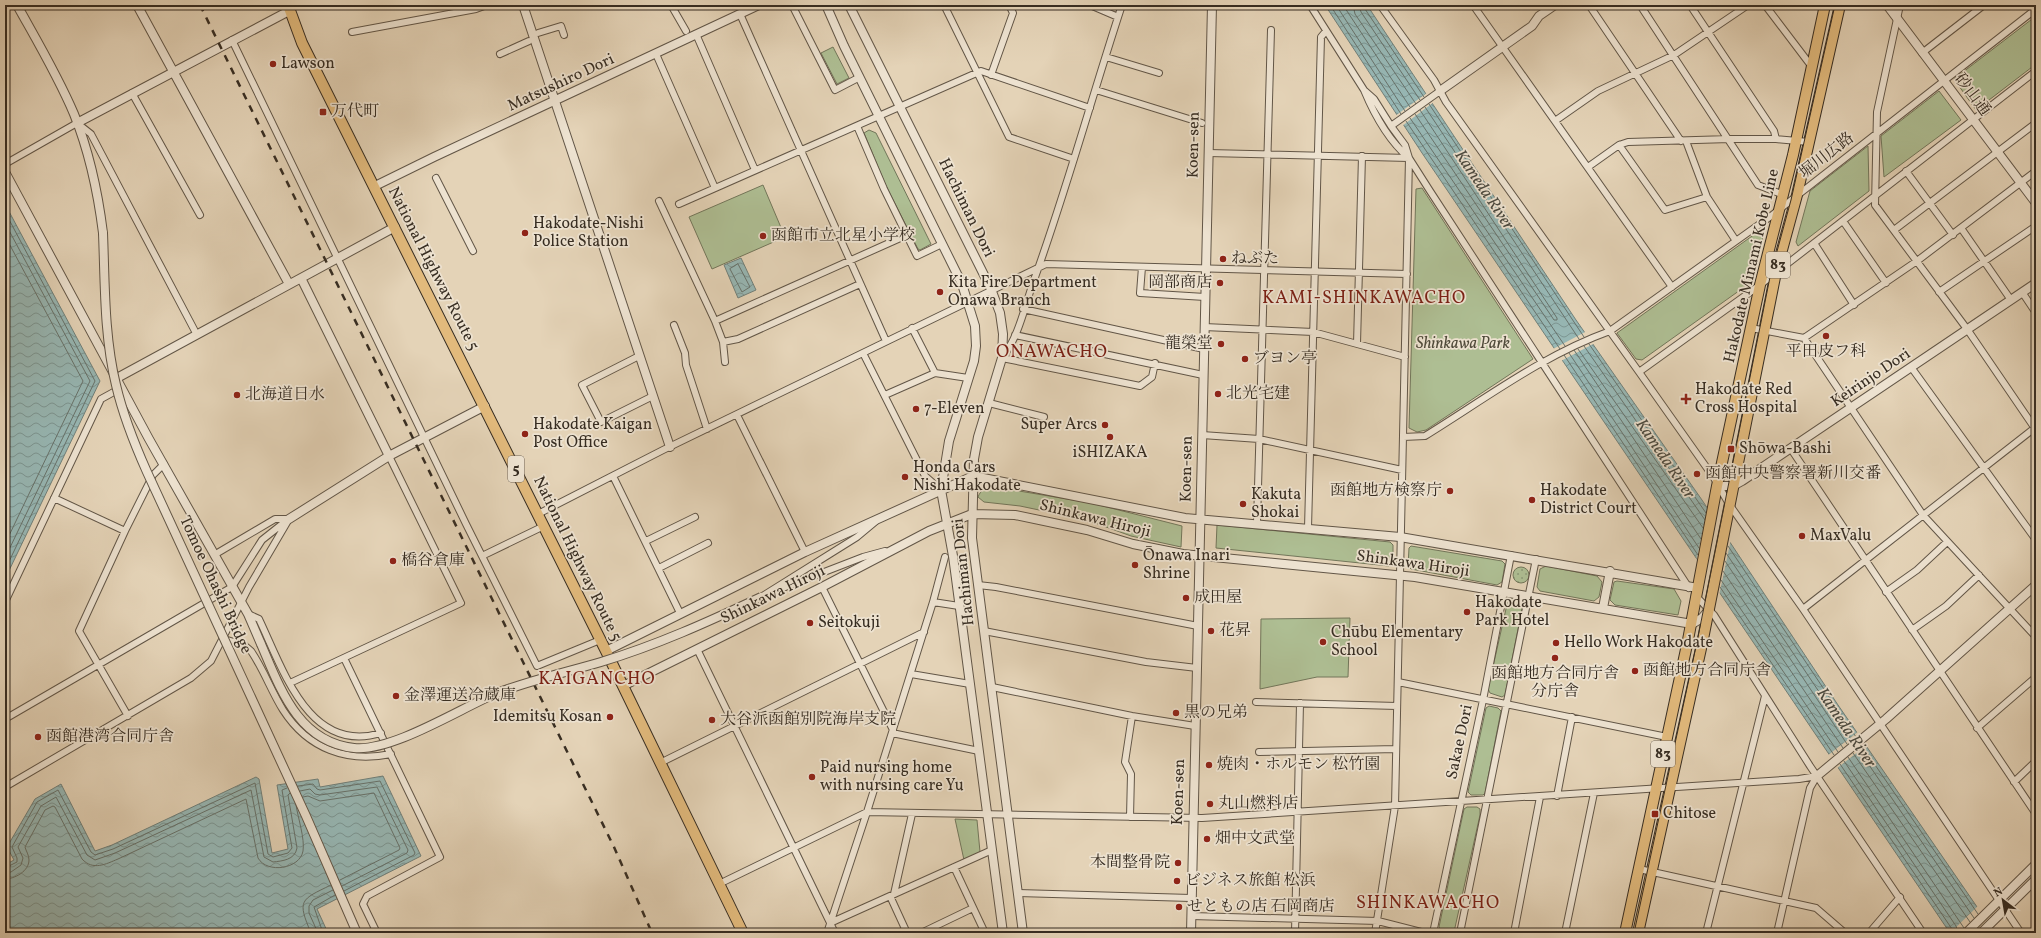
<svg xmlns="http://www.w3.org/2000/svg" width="2041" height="938" viewBox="0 0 2041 938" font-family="Vollkorn,'Noto Serif JP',serif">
  <defs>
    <pattern id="garden-dots" width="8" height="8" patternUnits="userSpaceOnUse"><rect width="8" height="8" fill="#aebe93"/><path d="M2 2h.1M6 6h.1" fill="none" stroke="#8e9b78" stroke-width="1.8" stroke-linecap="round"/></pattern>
    <pattern id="water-waves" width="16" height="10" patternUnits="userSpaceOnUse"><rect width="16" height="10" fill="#97b7b4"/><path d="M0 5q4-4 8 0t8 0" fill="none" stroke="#7c9592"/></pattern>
  </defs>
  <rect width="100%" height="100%" fill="#e4d3b7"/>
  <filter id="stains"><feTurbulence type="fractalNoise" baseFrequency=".005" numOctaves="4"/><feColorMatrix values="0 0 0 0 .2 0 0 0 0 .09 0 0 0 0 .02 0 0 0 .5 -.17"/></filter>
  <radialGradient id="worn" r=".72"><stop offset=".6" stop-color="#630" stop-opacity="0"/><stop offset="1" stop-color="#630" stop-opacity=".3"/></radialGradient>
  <path fill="#aebe93" stroke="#72765a" d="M2036,16V64L1976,110L1954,79Z
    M833,47L849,78L837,84L821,53Z
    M1939,91L1961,120L1884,177L1881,136Z
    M869,130L876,133L931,244L920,250L918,249L886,186L864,133Z
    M1868,146L1869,191L1798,246L1796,242L1810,191Z
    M763,185L785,237L712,269L689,217Z
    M1422,188L1533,359L1426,430L1417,432L1409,428L1416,189Z
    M1766,226L1750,283L1642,360L1636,359L1617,333Z
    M995,487L1091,503L1182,526L1181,547L1131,536L1087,520L1020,506L984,502L978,497C981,489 986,488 995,487Z
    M1217,525L1390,542L1393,545V562L1389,566L1216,548Z
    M1411,546L1502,561L1505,564L1502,582L1497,585L1411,569L1408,566L1409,548Z
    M1546,566L1597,576L1602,582L1599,597L1594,601L1540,591L1537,587L1540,569Z
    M1617,581L1674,589L1681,601L1678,615L1615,605L1610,600L1614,582Z
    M1511,598L1521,600L1523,604L1505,695L1502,697L1490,693L1488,689L1508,600Z
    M1350,618L1348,677H1317L1260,689L1261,619Z
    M1489,706L1498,708L1501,711L1485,793L1483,795H1471L1468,792L1486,708Z
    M1467,807H1477L1480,809V815L1454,932C1449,934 1442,932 1439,927L1464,809Z
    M955,819L977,820L980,852L964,860Z"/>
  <path fill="url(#garden-dots)" stroke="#72765a" d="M1513 575a8 8 0 1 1 16 0a8 8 0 1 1-16 0Z"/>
  <path fill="url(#water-waves)" stroke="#71807a" d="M1325,5H1367L1576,320L1702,500L1838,705L1995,933H1950L1422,153Z
    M5,204L100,381L5,579Z
    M741,258L756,290L738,298L724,265Z
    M383,776L421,856L317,909L328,933H5V865L14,860L7,847L35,799L61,784L95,851L112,845L256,777L259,779L272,853L288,849L277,785L318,779L320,787Z"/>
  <path fill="#e4d3b7" d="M1427,93L1434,102L1402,126L1395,116Z
    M1587,331L1595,343L1561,361L1553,349Z
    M1708,505L1731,539L1719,596L1696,562Z
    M1859,731L1868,744L1836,769L1827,756Z
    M1979,905L1996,931L1995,933H1950Z"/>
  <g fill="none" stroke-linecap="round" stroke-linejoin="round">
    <path stroke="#67726b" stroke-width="1" d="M1330,5L1401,114
      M1336,5L1405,111
      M1343,5L1410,107
      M1353,5L1355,14L1416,104
      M1359,5L1361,12L1420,100
      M1364,5L1365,9L1424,97
      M1429,104L1584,337
      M1425,107L1579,339
      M1415,114L1554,320H1557V318L1420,110
      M1410,118L1565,346
      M1406,121L1560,349
      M5,212L95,381L5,570
      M5,223L90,381L5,558
      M5,236L83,381L5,544
      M738,264L750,287L742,292L730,269Z
      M1589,344L1706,513
      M1584,346L1705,520
      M1578,349L1703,528
      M1574,350L1701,539
      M1569,353L1699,548
      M1564,355L1698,555
      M1728,546L1856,737
      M1726,553L1852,741
      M1725,561L1847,744
      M1723,571L1843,748
      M1721,580L1838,752
      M1720,587L1834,755
      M1862,746L1978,914
      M1858,749L1974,918
      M1853,753L1970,922
      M1848,757L1964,928
      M1844,761L1956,926L1958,933
      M1840,764L1952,929L1953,933
      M298,786L313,784L317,789L320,790L380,781L415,853L414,855L344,891
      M300,791L310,789L315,794L320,795L377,787L408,850L407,853L342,886
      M303,797L308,796L320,801L374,793L400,848L399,850L340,880
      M5,868L17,862V858L12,847L37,802L58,790L91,852L95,855L113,849L255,783L268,854L273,857L288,853L292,848L282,790L287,788
      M5,873L11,872L21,865L23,858L18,847L41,806L56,797L87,855L95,860L115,853L251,790L264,857L273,862C282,861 295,860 297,848L288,795L290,793
      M5,879C15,879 29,871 29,860C29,855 26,851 25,847L45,810L53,806L55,807L82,859C93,871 106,864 118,859L246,799L258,858C267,874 300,869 303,851C305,839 298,818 296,805
      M311,933C297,900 300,900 331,885
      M318,933L309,913V906L313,900L333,890
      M323,933L314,907L335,895"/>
    <defs>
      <path id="minor" d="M671,5L686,31
        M792,5L835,90L860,77
        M944,5L1009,137L1074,159
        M1090,5L1118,17
        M1122,5C1092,96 1067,189 1034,280C1025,305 1019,337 1002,358L1140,386L1152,377L1155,363
        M1310,5L1364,90C1374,114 1389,141 1409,158
        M1380,5L1434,80L1446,102L1639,372L1714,478L1729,504L1803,609L2021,933
        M1473,5L1672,287
        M1589,5L1681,141
        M1640,5L1758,185L1784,195
        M1690,5L1774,131L1776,139
        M1765,5L1812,67
        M1900,5L1877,112L1875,205L1967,329L2036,430
        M529,6L532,5
        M740,14L886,341
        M352,32L476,9L487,5
        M538,33L561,26L564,35
        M696,34L755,170
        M232,40L466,524L537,666L600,640
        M1922,53L1984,5
        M500,54L529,41
        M656,54L715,188
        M1106,57L1159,73
        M991,75L1013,13L1009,5
        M1096,90L1202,123
        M1365,91L1374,99L1391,126
        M1440,91L1391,126L1405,145L1409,158L1430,191L1689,588
        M132,93L200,215
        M1555,121L1598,91L1674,55L1748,5
        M857,126L884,189L917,256L942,244
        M1686,141L1707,197L1736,241
        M1619,145L1665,210L1707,197
        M1208,153L1409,158
        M5,164L77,123L91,134L197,335
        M1588,167L1619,145L1628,142L1730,139H1776L1809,142
        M1906,171L1953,235
        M436,178L473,251
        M659,201L715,321L723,342L725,362
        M679,204L981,71L1090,108
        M1843,221L1886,283
        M1961,228L2011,300
        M1894,230L2036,123
        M1814,243L1854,305
        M1142,267L1140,293L1205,297
        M1939,292L2036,226
        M2022,292L2036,313
        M1023,309L1204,349
        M715,321L907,235
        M674,325L685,353L686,365L707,429
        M1204,327L1313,332L1405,357
        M912,328L935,373
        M1751,328L1804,338L1923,515L2036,637
        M1015,335L1203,375
        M1804,338L1917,261L2036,171
        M723,342L738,339L860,284
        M1357,344L1362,156
        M863,353L925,476L941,490
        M639,356L582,385L601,422L653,396
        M1911,367L2036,540
        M1639,372L1760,285L2036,71
        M885,395L935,373L968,378
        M989,403L1044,417
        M737,415L805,552
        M1202,435L1259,439L1402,470
        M1403,437L1425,436C1485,399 1543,355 1610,331L1771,216L2036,9
        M1791,449L2036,814
        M613,476L680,613
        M54,498L125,531
        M538,514L663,450L1046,264L1407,274
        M1257,523L1271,30
        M1308,528L1321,37L1326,31
        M646,541L695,517
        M214,555L275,519H289
        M482,556L544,526
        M659,568L708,543
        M978,585L996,587L1198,626
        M822,587L893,730
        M775,591L863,557L885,551
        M1886,592L1917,570L1947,542
        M1695,595L1714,615L1810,766L1923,933
        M761,597L857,537L875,522
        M5,602L101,399L121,388
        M933,602L945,557
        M1803,609L2036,427
        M248,614L259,619C283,669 309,755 381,733
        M1912,630L1946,606L1979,575
        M984,631L1146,662L1197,668
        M224,639L244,645L251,651C264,670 271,691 283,710C308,749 347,763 391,754
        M697,649L835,933
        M344,658L440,857L367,896L363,904L377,933
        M911,674L970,684
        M1398,682L1667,737
        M290,683L461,603L389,456
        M992,687L1132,716L1195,726
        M1256,702L1397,706
        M128,716L79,631L125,531L153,475L164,464
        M5,719L232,587L262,540L286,521
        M1977,728L2036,677
        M892,733L979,751
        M1259,752L1396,749
        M660,763L924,632
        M2014,782L2036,761
        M5,787L191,678L211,661L249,587L289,519
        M1557,796L1572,717
        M1130,817L1131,774L1125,762L1132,716
        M954,867L985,933
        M1639,869L1816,908L1845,933
        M719,884L867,812L1202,818L1799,779L1817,776
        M1018,893L1191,898
        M894,894L912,814
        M890,896L907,933
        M1191,916L1378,921L1425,933
        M830,923L992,850
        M827,933L867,812L933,602L959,606
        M921,933L973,908
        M1295,933L1300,703
        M1375,933L1395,806L1409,158
        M1433,933L1483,700L1511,555
        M1460,933L1536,559
        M1514,933L1540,797
        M1565,933L1594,793
        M1706,933L1765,696
        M1777,933L1810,788L1817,776
        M1869,933L1900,897"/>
      <path id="tertiary" d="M17,5C37,41 58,76 74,114C89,151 98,193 103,233
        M137,5L289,284
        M523,5L670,447
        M826,5L844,46L962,284L975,326L976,346L974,361L949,441L941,490L953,556L1003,933
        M849,5L991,289L1000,313L1003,334L1002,358L978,437L974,459L972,538L1023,933
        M1887,5L2036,203
        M1440,91L1532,26L1539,16L1555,5
        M77,123L289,11
        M5,172L149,439L248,614L261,644
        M375,186L434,157L759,5
        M301,278L389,456
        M117,378L395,227
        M1717,486H1733L1742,481L2036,283
        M289,519L389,456L485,406
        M1603,608L1610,571
        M606,651L805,552L973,476L1185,518L1400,537L1698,588
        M623,686L822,587L929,531L972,514L1015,515L1087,530L1133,544L1183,554L1415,577L1692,624L1702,618L1709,610
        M1817,776L1886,719L2036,585
        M1191,933L1212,5
        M1966,933L2036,864
        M1981,933L2036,879"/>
      <path id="primary" d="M1625,933L1688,640L1717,486L1760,285L1793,155L1825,5
        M1638,933L1702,644L1776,272L1797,195L1840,5"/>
      <path id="trunk" d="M288,5L302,43L606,651L743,933"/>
    </defs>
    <use href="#minor" stroke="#625647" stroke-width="8"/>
    <use href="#tertiary" stroke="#625647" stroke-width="10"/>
    <use href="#primary" stroke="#372d22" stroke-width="12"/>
    <use href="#trunk" stroke="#372d22" stroke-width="12"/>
    <use href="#minor" stroke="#ede2d0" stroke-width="6"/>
    <use href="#tertiary" stroke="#ede2d0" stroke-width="8"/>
    <use href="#primary" stroke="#e2ba7c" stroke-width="10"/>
    <use href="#trunk" stroke="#e2ba7c" stroke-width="10"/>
    <path stroke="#372d22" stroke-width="1" d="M1634,933L1697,642L1770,277L1791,200L1835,5"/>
    <path stroke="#372d22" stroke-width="2.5" stroke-dasharray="7 7" stroke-linecap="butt" d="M200,5L614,847L652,933"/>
    <defs>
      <path id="tertiary-bridge" d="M103,233C105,283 104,336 116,385C123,415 134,443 147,472L306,816L357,933
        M261,644C280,688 298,742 354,748C392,752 461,708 497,693C531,680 567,672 601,662C657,645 708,622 761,597"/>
    </defs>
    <use href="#tertiary-bridge" stroke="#625647" stroke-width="10" stroke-linecap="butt"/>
    <use href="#tertiary-bridge" stroke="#ede2d0" stroke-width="8"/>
  </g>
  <g fill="#8f2418" stroke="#ede2d0" stroke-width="1.5">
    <circle cx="273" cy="64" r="4"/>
    <rect x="319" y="108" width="8" height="8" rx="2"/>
    <circle cx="525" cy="233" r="4"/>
    <circle cx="763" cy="236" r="4"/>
    <circle cx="1223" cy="259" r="4"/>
    <circle cx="1220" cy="283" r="4"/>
    <circle cx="940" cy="292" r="4"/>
    <circle cx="1826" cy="336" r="4"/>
    <circle cx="1221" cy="344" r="4"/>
    <circle cx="1245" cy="359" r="4"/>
    <circle cx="1218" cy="394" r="4"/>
    <circle cx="237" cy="395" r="4"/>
    <path d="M1684 393h4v4h4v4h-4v4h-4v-4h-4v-4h4z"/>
    <circle cx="916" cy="409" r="4"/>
    <circle cx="1105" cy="425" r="4"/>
    <circle cx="525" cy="434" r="4"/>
    <circle cx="1110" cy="437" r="4"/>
    <rect x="1727" y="445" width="8" height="8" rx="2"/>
    <circle cx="1697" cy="474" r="4"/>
    <circle cx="905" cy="477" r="4"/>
    <circle cx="1450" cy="491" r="4"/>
    <circle cx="1532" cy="500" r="4"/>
    <circle cx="1243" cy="504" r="4"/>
    <circle cx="1802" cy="536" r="4"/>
    <circle cx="393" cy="561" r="4"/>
    <circle cx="1135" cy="565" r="4"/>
    <circle cx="1186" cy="598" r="4"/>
    <circle cx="1467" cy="612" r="4"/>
    <circle cx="810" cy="623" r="4"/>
    <circle cx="1211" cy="631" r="4"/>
    <circle cx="1323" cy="642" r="4"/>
    <circle cx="1556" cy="643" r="4"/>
    <circle cx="1555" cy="658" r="4"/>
    <circle cx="1635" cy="671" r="4"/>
    <circle cx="396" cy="696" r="4"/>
    <circle cx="1176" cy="713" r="4"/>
    <circle cx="610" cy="717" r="4"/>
    <circle cx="712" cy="720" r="4"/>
    <circle cx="38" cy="737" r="4"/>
    <circle cx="1209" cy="765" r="4"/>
    <circle cx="812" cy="777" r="4"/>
    <circle cx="1210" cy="804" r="4"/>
    <rect x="1651" y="810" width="8" height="8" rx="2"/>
    <circle cx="1207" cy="839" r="4"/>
    <circle cx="1178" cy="863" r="4"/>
    <circle cx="1177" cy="881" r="4"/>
    <circle cx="1179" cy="907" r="4"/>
  </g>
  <g text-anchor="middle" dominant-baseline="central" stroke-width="3.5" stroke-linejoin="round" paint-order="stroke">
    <g fill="#ede2d0" stroke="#6e6356" stroke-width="1">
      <rect x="1766" y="252" width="24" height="26" rx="3"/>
      <rect x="508" y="456" width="16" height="26" rx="3"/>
      <rect x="1651" y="741" width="24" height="26" rx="3"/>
    </g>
    <g font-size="15" font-weight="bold" fill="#372d22">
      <text x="1778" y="265">83</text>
      <text x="516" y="469">5</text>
      <text x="1663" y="754">83</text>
    </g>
    <g font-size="16" fill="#372d22" stroke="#ede2d0" text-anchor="start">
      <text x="281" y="64">Lawson</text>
      <text x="331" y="112">万代町</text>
      <text x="533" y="224">Hakodate-Nishi<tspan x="533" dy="18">Police Station</tspan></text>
      <text x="771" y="236">函館市立北星小学校</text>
      <text x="1231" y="259">ねぶた</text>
      <text x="948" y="283">Kita Fire Department<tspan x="948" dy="18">Onawa Branch</tspan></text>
      <text x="1212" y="283" text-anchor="end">岡部商店</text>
      <text x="1213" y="344" text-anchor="end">龍榮堂</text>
      <text x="1826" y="352" text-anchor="middle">平田皮フ科</text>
      <text x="1253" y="359">ブヨン亭</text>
      <text x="1695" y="390">Hakodate Red<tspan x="1695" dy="18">Cross Hospital</tspan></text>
      <text x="1226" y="394">北光宅建</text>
      <text x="245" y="395">北海道日水</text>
      <text x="924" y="409">7-Eleven</text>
      <text x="533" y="425">Hakodate Kaigan<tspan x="533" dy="18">Post Office</tspan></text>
      <text x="1097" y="425" text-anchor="end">Super Arcs</text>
      <text x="1739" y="449">Shōwa-Bashi</text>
      <text x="1110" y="453" text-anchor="middle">iSHIZAKA</text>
      <text x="913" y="468">Honda Cars<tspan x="913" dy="18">Nishi Hakodate</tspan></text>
      <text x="1705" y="474">函館中央警察署新川交番</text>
      <text x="1442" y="491" text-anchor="end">函館地方検察庁</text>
      <text x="1540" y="491">Hakodate<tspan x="1540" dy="18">District Court</tspan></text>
      <text x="1251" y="495">Kakuta<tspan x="1251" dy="18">Shokai</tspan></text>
      <text x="1810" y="536">MaxValu</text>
      <text x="1143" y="556">Ōnawa Inari<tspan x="1143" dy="18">Shrine</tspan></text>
      <text x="401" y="561">橋谷倉庫</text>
      <text x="1194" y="598">成田屋</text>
      <text x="1475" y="603">Hakodate<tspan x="1475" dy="18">Park Hotel</tspan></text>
      <text x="818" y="623">Seitokuji</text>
      <text x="1219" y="631">花昇</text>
      <text x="1331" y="633">Chūbu Elementary<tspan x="1331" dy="18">School</tspan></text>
      <text x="1564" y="643">Hello Work Hakodate</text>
      <text x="1643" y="671">函館地方合同庁舎</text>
      <text x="1555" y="674" text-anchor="middle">函館地方合同庁舎<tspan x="1555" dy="18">分庁舎</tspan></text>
      <text x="404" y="696">金澤運送冷蔵庫</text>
      <text x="1184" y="713">黒の兄弟</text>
      <text x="602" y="717" text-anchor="end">Idemitsu Kosan</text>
      <text x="720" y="720">大谷派函館別院海岸支院</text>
      <text x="46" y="737">函館港湾合同庁舎</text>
      <text x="1217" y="765">焼肉・ホルモン 松竹園</text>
      <text x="820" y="768">Paid nursing home<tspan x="820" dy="18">with nursing care Yu</tspan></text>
      <text x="1218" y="804">丸山燃料店</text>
      <text x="1663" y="814">Chitose</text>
      <text x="1215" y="839">畑中文武堂</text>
      <text x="1170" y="863" text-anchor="end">本間整骨院</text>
      <text x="1185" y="881">ビジネス旅館 松浜</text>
      <text x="1187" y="907">せともの店 石岡商店</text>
    </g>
    <g font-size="16" fill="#372d22" stroke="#ede2d0">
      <text transform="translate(561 83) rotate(-25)">Matsushiro Dori</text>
      <text transform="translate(1972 95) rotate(53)">砂山通</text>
      <text transform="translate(1194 145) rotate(-89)">Koen-sen</text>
      <text transform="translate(1827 156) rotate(-38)">堀川広路</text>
      <text transform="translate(966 208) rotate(64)">Hachiman Dori</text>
      <text transform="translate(1752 266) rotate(-77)">Hakodate Minami Kobe Line</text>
      <text transform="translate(433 269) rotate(63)">National Highway Route 5</text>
      <text transform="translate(1871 378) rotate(-34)">Keirinjo Dori</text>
      <text transform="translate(1187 469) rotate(-89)">Koen-sen</text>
      <text transform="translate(1095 519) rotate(14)">Shinkawa Hiroji</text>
      <text transform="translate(577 559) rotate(64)">National Highway Route 5</text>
      <text transform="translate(1413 564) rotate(8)">Shinkawa Hiroji</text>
      <text transform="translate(964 572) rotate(-96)">Hachiman Dori</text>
      <text transform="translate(215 585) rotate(65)">Tomoe Ohashi Bridge</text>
      <text transform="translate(773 595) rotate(-26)">Shinkawa Hiroji</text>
      <text transform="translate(1460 742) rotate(-78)">Sakae Dori</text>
      <text transform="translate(1179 792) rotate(-88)">Koen-sen</text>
    </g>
    <g font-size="16" font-style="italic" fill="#4f4a39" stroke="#ede2d0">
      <text x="1463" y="344">Shinkawa Park</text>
    </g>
    <g font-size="17" font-style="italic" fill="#4a493f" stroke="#ede2d0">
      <text transform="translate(1484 190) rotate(56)">Kameda River</text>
      <text transform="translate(1665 459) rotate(56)">Kameda River</text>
      <text transform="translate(1846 728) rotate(56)">Kameda River</text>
    </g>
    <g font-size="18" letter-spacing="1" fill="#7a1f14" stroke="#ede2d0">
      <text x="1364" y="298">KAMI-SHINKAWACHO</text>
      <text x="1052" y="352">ONAWACHO</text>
      <text x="597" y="679">KAIGANCHO</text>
      <text x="1428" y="903">SHINKAWACHO</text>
    </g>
  </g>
  <rect width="2041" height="938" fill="none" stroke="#e4d3b7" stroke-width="20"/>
  <rect x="6" y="6" width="2029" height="926" fill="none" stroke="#372d22" stroke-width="2"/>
  <rect x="10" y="10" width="2021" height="918" fill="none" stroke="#372d22"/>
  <g transform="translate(2003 900) rotate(329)" stroke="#ede2d0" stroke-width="3" paint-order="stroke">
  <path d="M0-3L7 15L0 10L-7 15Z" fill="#372d22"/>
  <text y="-6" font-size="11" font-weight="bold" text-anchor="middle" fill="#372d22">N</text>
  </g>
  <rect width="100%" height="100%" filter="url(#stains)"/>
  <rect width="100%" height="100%" fill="url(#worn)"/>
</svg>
